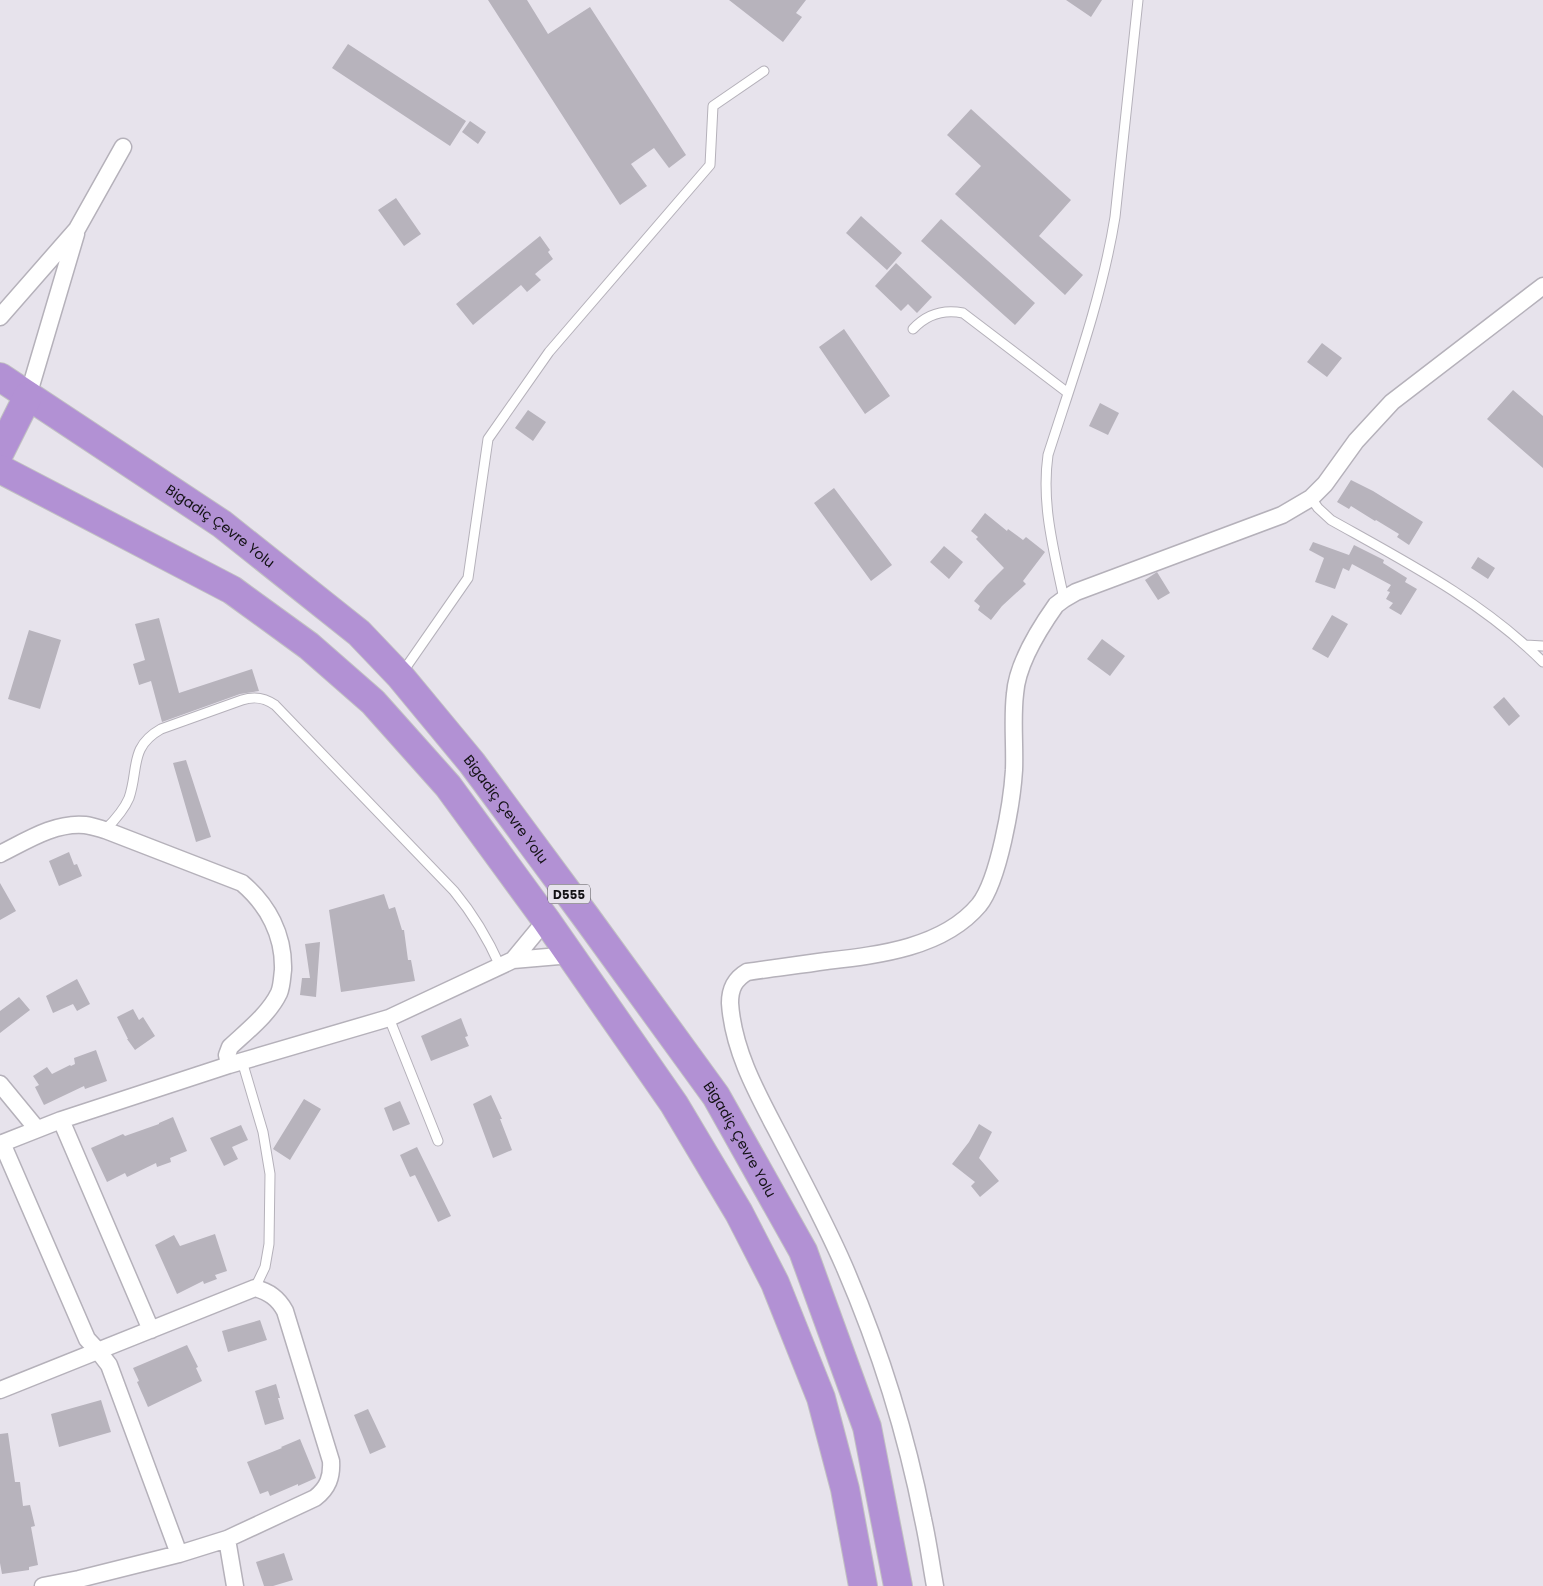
<svg xmlns="http://www.w3.org/2000/svg" width="1543" height="1586" viewBox="0 0 1543 1586" font-family="Poppins,sans-serif">
  <rect width="100%" height="100%" fill="#e7e3ec"/>
  <path fill="#b7b3bc" d="M488,0H527L548,34L590,7L686,155L669,168L654,148L631,164L647,186L620,205Z
    M729,0H806L796,13L802,17L783,42Z
    M1066,0H1102L1091,17Z
    M348,44L466,121L450,146L332,68Z
    M971,109L1071,200L1039,236L1083,275L1065,295L955,194L981,166L947,135Z
    M470,121L486,132L478,144L462,132Z
    M396,198L421,234L404,246L378,210Z
    M861,216L902,253L887,270L846,233Z
    M941,219L1035,303L1015,325L921,241Z
    M540,236L550,250L548,252L553,259L535,274L541,280L527,292L521,285L473,325L456,304Z
    M896,263L932,297L917,313L908,304L901,311L875,286Z
    M844,329L890,396L865,414L819,347Z
    M1322,343L1342,358L1327,377L1307,362Z
    M1513,390L1543,416V468L1487,419Z
    M1100,403L1119,413L1108,435L1089,426Z
    M528,410L546,422L533,441L515,428Z
    M1351,480L1373,491L1423,522L1409,545L1397,537L1399,534L1376,520L1375,521L1351,506L1349,509L1337,502Z
    M834,488L892,565L871,581L814,503Z
    M985,513L1007,531L1008,529L1023,540L1026,537L1045,552L1023,581L1026,584L1002,606L991,620L978,610L980,606L974,601L987,585L1004,568L976,539L978,537L971,531Z
    M1313,542L1349,555L1354,545L1384,560L1383,563L1407,578L1405,582L1417,589L1401,615L1389,608L1393,603L1386,599L1390,592L1387,591L1391,585L1352,564L1349,571L1343,568L1335,589L1315,582L1324,558L1309,550Z
    M944,546L963,562L949,579L930,562Z
    M1478,557L1495,568L1488,579L1471,568Z
    M1157,572L1170,593L1158,600L1145,580Z
    M1332,615L1348,624L1328,658L1312,649Z
    M159,618L179,693L252,669L259,691L240,694L162,722L151,681L139,685L133,664L145,660L135,624Z
    M29,630L61,640L40,709L8,699Z
    M1102,639L1125,656L1110,676L1087,659Z
    M1504,697L1520,716L1509,726L1493,707Z
    M186,760L211,837L196,842L173,763Z
    M69,852L74,865L77,864L82,876L59,886L49,861Z
    M0,883L16,911L0,920Z
    M384,894L389,909L395,907L402,930H404L408,960H411L415,981L341,992L329,910Z
    M320,942L316,997L300,995L302,978H310L305,944Z
    M77,979L90,1004L77,1011L73,1004L53,1013L46,996Z
    M19,997L30,1010L0,1033V1011Z
    M133,1009L139,1020L143,1017L155,1036L135,1050L127,1039H128L117,1017Z
    M461,1018L468,1036L465,1037L469,1046L431,1061L421,1036Z
    M96,1050L107,1081L85,1089L84,1086L44,1105L35,1087L39,1085L33,1076L47,1067L52,1074L70,1065L71,1066L75,1064L74,1058Z
    M491,1095L502,1119H500L512,1150L493,1158L473,1104Z
    M304,1099L321,1109L290,1160L273,1149Z
    M400,1101L410,1124L393,1131L384,1108Z
    M173,1117L187,1151L170,1158L171,1162L157,1167L156,1163L127,1177L125,1173L107,1182L91,1148L123,1134L125,1136L159,1124V1123Z
    M979,1124L992,1132L979,1158L999,1181L980,1197L971,1186L975,1182L952,1164L969,1142Z
    M241,1125L248,1140L232,1147L238,1159L224,1166L210,1138Z
    M417,1147L451,1216L438,1222L415,1175L410,1177L400,1155Z
    M215,1234L227,1271L215,1275L217,1279L204,1284L203,1281L177,1294L155,1245L174,1235L180,1246Z
    M260,1320L267,1340L228,1352L222,1331Z
    M187,1345L198,1367L196,1368L202,1381L148,1407L137,1382L139,1381L133,1368Z
    M276,1384L280,1398H278L284,1419L265,1425L255,1391Z
    M101,1400L111,1432L59,1447L51,1414Z
    M368,1409L386,1447L370,1454L354,1415Z
    M8,1433L15,1482H20L23,1506L30,1505L35,1526L31,1527L38,1565L29,1567V1570L2,1574L0,1563V1434Z
    M300,1439L316,1478L298,1486V1484L270,1496L268,1491L260,1494L247,1462L282,1448L281,1447Z
    M284,1553L293,1580L273,1586H264L256,1562Z"/>
  <g fill="none" stroke-linecap="round" stroke-linejoin="round">
    <defs>
      <path id="lane" d="M913,329C927,314 943,309 963,313L1068,393
        M1311,498L1318,508L1331,520C1406,562 1482,601 1543,662
        M1064,599C1054,551 1041,504 1048,455C1073,377 1102,298 1115,217L1138,0
        M1526,645L1543,646
        M402,673L468,578L488,439L549,352L710,165L713,106L764,71
        M105,830C114,821 124,810 129,798C139,769 129,747 161,729L242,700C254,696 264,697 275,705L454,891C473,914 488,939 500,966
        M389,1018L438,1141
        M242,1061L263,1132L270,1174L269,1244L265,1267L255,1288"/>
      <path id="street" d="M0,317L77,229L123,147
        M28,396L76,234
        M0,854C26,841 55,822 85,825C92,826 98,828 105,830L242,883C268,905 284,935 283,970C282,977 282,986 279,993C269,1014 247,1031 230,1047L227,1055L229,1065
        M513,960L571,955
        M0,1084L37,1129
        M61,1120L151,1330
        M2,1143L87,1339L99,1352L109,1365L179,1554
        M0,1144L61,1120L229,1065L389,1018L513,960L546,920
        M0,1390L255,1288C269,1292 278,1298 285,1311L331,1461C332,1477 328,1488 315,1498L227,1539L179,1554L79,1579L43,1586
        M227,1539L235,1586
        M935,1586C931,1564 928,1541 923,1519C906,1432 879,1347 844,1266C825,1222 802,1180 780,1137C758,1095 733,1051 730,1003C730,988 735,979 747,972C773,968 800,965 826,961C878,955 943,948 979,905C999,880 1012,802 1014,770C1015,745 1012,719 1015,694C1017,664 1039,629 1056,605L1064,599L1076,592L1282,515L1311,498L1325,484L1356,441L1392,402L1543,286"/>
      <g id="highway">
        <path id="s1" d="M0,377L222,524L359,633L400,676L472,763L586,917L716,1096L803,1251L867,1427L898,1586"/>
        <path d="M0,452L28,396"/>
        <path d="M0,469L232,590L309,646L373,702L448,786L546,920L674,1104L739,1213L775,1283L821,1398L845,1489L863,1586"/>
      </g>
    </defs>
    <use href="#lane" stroke="#b5b1ba" stroke-width="11"/>
    <use href="#street" stroke="#b5b1ba" stroke-width="19"/>
    <use href="#highway" stroke="#c1c1c2" stroke-width="30"/>
    <use href="#lane" stroke="#fff" stroke-width="9"/>
    <use href="#street" stroke="#fff" stroke-width="16"/>
    <use href="#highway" stroke="#b291d4" stroke-width="28"/>
  </g>
  <g text-anchor="middle" dominant-baseline="central" stroke-width="4" stroke-linejoin="round" paint-order="stroke">
    <rect fill="#e7e3ec" stroke="#525055" stroke-width="1" x="548" y="884.5" width="42" height="19" rx="4"/>
    <g font-size="12" font-weight="bold" fill="#121114">
      <text x="569" y="894">D555</text>
    </g>
    <g font-size="14" fill="#121114" stroke="#e7e3ec">
      <text stroke="none"><textPath href="#s1" startOffset="266">Bigadiç Çevre Yolu</textPath></text>
      <text stroke="none"><textPath href="#s1" startOffset="671">Bigadiç Çevre Yolu</textPath></text>
      <text stroke="none"><textPath href="#s1" startOffset="1076">Bigadiç Çevre Yolu</textPath></text>
    </g>
  </g>
</svg>
